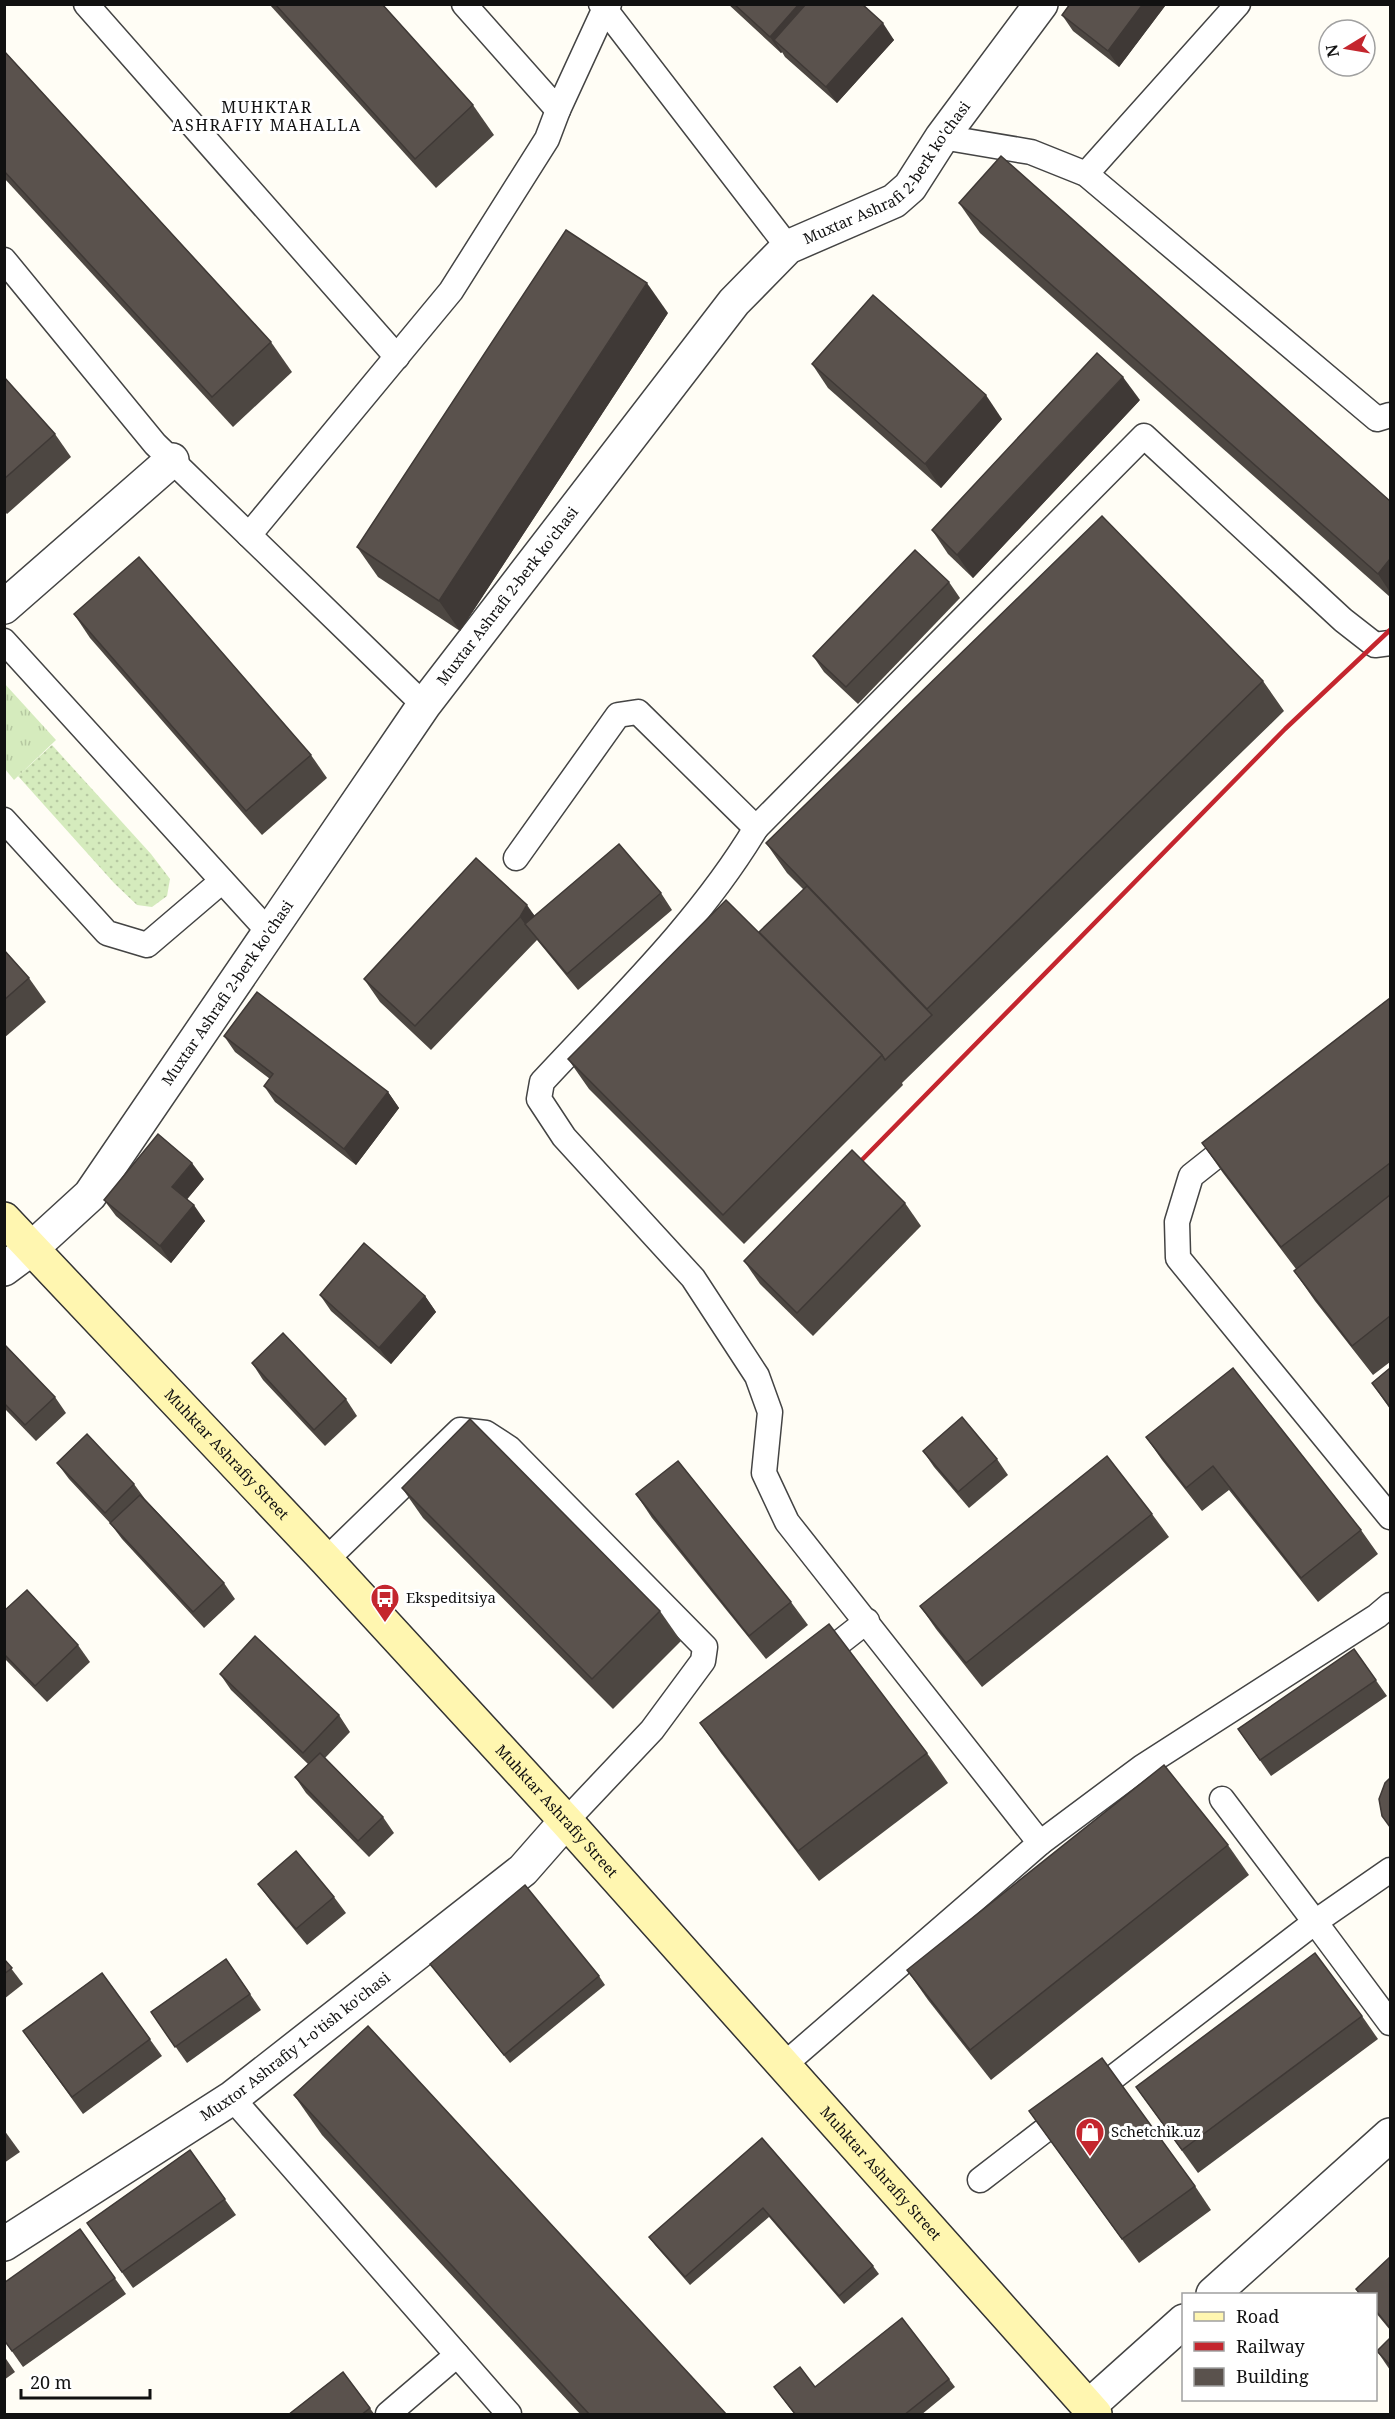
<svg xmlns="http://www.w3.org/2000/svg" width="1395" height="2419" viewBox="0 0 1395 2419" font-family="'Noto Serif',serif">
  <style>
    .grass { fill: url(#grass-dots) }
    .park { fill: url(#park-tufts) }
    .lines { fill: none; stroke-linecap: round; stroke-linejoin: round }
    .lane-casing { stroke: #444; stroke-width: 27 }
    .street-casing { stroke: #444; stroke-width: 36 }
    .secondary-casing { stroke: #333; stroke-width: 36 }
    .lane { stroke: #fff; stroke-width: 24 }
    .street { stroke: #fff; stroke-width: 33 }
    .secondary { stroke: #fff6b0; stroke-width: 33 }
    .rail { stroke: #c4262e; stroke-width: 4.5 }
    .wall { fill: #4d4742 }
    .shaded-wall { fill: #3f3936 }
    .building { fill: #5a524d; stroke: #3f3936; stroke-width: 1.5 }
    .labels { text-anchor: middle; stroke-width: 6; stroke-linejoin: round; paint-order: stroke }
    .street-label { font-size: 15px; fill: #111; stroke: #fff }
    .poi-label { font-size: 15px; fill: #111; stroke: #fff; text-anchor: start }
    .neighbourhood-label { font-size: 16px; letter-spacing: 1.5px; fill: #111; stroke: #fff }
  </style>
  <defs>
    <pattern id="grass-dots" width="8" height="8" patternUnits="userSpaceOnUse" patternTransform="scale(1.5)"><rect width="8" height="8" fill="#d5ebbd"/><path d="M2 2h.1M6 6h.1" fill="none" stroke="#b6c8a1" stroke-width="1.8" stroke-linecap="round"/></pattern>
    <pattern id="park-tufts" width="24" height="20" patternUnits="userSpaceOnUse" patternTransform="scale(1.5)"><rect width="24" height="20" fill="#d5ebbd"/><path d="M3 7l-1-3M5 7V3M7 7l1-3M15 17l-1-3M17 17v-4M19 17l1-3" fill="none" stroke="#b6c8a1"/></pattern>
  </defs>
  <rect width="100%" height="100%" fill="#fffdf5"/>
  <path class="grass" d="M52,745L151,854L170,879L167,896L152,907L137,905L114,883L18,776Z"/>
  <path class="park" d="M4,683L56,740L14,780L5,769Z"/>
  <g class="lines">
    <g class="lane-casing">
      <g id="lane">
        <path d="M86,4L397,357"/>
        <path d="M464,4L558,110L605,8L609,4"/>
        <path d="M601,4L788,247"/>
        <path d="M942,137L1031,152L1086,174L1377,419L1390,415"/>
        <path d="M1086,174L1238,4"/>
        <path d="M4,260L155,444L424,705"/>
        <path d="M249,535L451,291L547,139L558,110"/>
        <path d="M4,641L269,932"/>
        <path d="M4,820L107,933L147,945L222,881"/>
        <path d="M756,828C699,923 617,1001 542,1082L539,1099L564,1137L693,1278L757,1376L770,1412L764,1473L787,1522L1040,1843"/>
        <path d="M516,858L618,715L638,712L756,828L1144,436L1343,620L1375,645L1390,643"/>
        <path d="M1239,1138L1191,1176L1177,1222L1178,1258L1390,1517"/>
        <path d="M326,1560L460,1430L486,1433L509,1448L705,1647L703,1661L652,1730L566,1821"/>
        <path d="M816,1661L867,1621"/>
        <path d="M1222,1799L1315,1922L1390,1870"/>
        <path d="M785,2064L1040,1843L1142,1767L1377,1616L1390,1605"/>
        <path d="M232,2098L509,2414"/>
        <path d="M980,2180L1315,1922L1390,2023"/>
        <path d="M388,2414L457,2355"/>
      </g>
    </g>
    <g class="street-casing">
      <g id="street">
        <path d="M4,607L172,460"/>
        <path id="s1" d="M4,1269L31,1249L90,1195L424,705L734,302L788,247L894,201L910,187L942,137L1041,4"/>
        <path id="s2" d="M4,2244L232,2098L523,1870L566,1821"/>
        <path d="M1213,2294L1390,2135"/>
        <path d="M1088,2407L1184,2321"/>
      </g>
    </g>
    <g class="secondary-casing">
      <g id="secondary">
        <path id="s3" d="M4,1219L326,1560L566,1821L1095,2414"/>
      </g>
    </g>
    <use href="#lane" class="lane"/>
    <use href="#street" class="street"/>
    <use href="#secondary" class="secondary"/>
    <path class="rail" d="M851,1171L1285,729L1390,630"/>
  </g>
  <g class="wall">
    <path d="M269,4H382L473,105L494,135L436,188Z"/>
    <path d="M728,4H862L894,40L837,103L785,57L782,52L781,53Z"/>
    <path d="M1070,4H1164L1165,6L1119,67L1073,31L1062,15Z"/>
    <path d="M4,51L271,342L292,372L233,427L4,178Z"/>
    <path d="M959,203L1390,501V597L980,233Z"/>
    <path d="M668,313L460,631L378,577L357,547Z"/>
    <path d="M812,364L1002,419L941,488L828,388Z"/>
    <path d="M4,377L55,434L71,457L7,514L4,511Z"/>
    <path d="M1140,400L973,578L948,554L932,530Z"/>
    <path d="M949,582L960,598L858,704L824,672L813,656Z"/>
    <path d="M74,614L311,755L327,778L262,835L90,638Z"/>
    <path d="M1263,681L1284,711L902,1083L903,1085L744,1244L589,1089L568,1059L760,933L804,890L787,873L766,843Z"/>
    <path d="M476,858L535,916L661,893L672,910L578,990L537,940L431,1050L380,1002L364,979Z"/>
    <path d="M4,950L29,978L46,1002L4,1038Z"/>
    <path d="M1390,998V1362L1373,1375L1315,1301L1294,1271L1296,1269L1223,1173L1202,1143Z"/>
    <path d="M224,1036L388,1092L399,1108L356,1165L275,1102L264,1086L270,1079L235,1052Z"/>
    <path d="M204,1179L187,1199L205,1221L171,1263L116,1216L104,1200Z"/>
    <path d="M905,1203L921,1226L813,1336L760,1284L744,1261Z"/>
    <path d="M320,1295L425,1296L436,1312L391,1364L331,1311Z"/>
    <path d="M4,1344L55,1397L66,1413L36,1441L4,1408Z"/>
    <path d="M252,1363L346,1399L357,1416L325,1446L263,1380Z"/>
    <path d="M1390,1368V1409L1372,1383Z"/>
    <path d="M1146,1437L1361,1530L1378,1554L1318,1602L1229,1490L1202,1511L1162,1460Z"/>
    <path d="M923,1451L997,1459L1008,1475L969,1508L934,1467Z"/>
    <path d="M57,1463L134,1484L145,1499L224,1583L235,1599L204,1628L122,1539L110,1523L69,1479Z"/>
    <path d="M402,1488L660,1611L681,1641L613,1709L423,1518Z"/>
    <path d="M636,1494L791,1602L808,1625L766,1659L652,1518Z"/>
    <path d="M1152,1514L1169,1537L982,1687L936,1629L920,1606Z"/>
    <path d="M4,1611L78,1645L90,1662L47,1702L4,1658Z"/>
    <path d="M1354,1649L1387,1696L1271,1776L1238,1729Z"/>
    <path d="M220,1674L339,1715L350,1732L325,1758L383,1817L394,1833L369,1857L306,1793L295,1777L308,1764L231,1690Z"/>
    <path d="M700,1723L927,1753L948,1783L819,1881L721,1753Z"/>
    <path d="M1228,1845L1249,1875L991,2080L928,2000L907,1970Z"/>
    <path d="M258,1884L334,1897L346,1913L307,1945L270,1900Z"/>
    <path d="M4,1959L23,1984L4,1999Z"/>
    <path d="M226,1959L261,2010L187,2063L151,2012Z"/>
    <path d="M430,1964L599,1976L605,1985L510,2063Z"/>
    <path d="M102,1973L162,2056L83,2114L23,2031Z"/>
    <path d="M1362,2016L1378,2039L1198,2173L1136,2087Z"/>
    <path d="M294,2095L727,2415H581L322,2135Z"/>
    <path d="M1029,2111L1195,2186L1211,2210L1139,2263Z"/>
    <path d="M4,2130L20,2152L4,2163Z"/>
    <path d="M762,2138L873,2266L879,2274L844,2304L769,2217L690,2285L655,2245L649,2237Z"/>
    <path d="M190,2150L236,2215L133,2288L87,2223Z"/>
    <path d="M80,2229L126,2294L23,2367L4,2340Z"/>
    <path d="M1390,2257V2330L1376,2313V2295H1359L1356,2289Z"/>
    <path d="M1390,2338V2370L1377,2351Z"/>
    <path d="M4,2356L15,2372L4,2380Z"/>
    <path d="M343,2372L375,2415H288Z"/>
    <path d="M949,2379L955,2387L921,2415H795L774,2387H815Z"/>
  </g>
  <g class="shaded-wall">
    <path d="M799,4H825L774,40L782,52L781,53L770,37Z"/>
    <path d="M1143,4H1164L1165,6L1119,67L1108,51Z"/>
    <path d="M883,23L894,40L837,103L826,87Z"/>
    <path d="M647,283L668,313L460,631L439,601Z"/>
    <path d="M1123,377L1140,400L973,578L957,555Z"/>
    <path d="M986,395L1002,419L941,488L925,464Z"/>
    <path d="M1390,559V592L1378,574Z"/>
    <path d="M527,905L544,929L525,924L520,917Z"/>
    <path d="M388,1092L399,1108L356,1165L344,1149Z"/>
    <path d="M192,1163L204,1179L184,1203L172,1187Z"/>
    <path d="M194,1205L205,1221L171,1263L160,1246Z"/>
    <path d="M425,1296L436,1312L391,1364L379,1348Z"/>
  </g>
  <g class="building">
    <path d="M275,4H382L473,105L415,159Z"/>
    <path d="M734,4H799L770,37Z"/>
    <path d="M806,4H862L883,23L826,87L774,40Z"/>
    <path d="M1070,4H1143L1108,51L1062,15Z"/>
    <path d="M4,51L271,342L212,397L4,171Z"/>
    <path d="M1001,156L1390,501V559L1378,574L959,203Z"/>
    <path d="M566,230L647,283L439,601L357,547Z"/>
    <path d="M873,295L986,395L925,464L812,364Z"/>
    <path d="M1097,353L1123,377L957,555L932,530Z"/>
    <path d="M4,377L55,434L4,479Z"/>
    <path d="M1102,516L1263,681L927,1009L766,843Z"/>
    <path d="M915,550L949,582L846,687L813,656Z"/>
    <path d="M139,557L311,755L246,811L74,614Z"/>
    <path d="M619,844L661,893L567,974L525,924Z"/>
    <path d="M476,858L527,905L520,917L415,1026L364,979Z"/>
    <path d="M807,886L932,1015L885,1060L882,1055L759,932Z"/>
    <path d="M726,900L882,1055L723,1215L568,1059Z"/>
    <path d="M4,950L29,978L4,1000Z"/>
    <path d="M257,992L388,1092L344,1149L264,1086L273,1074L224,1036Z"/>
    <path d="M1390,998V1163L1281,1247L1202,1143Z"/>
    <path d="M158,1134L192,1163L172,1187L194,1205L160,1246L104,1200Z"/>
    <path d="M852,1150L905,1203L797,1313L744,1261Z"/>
    <path d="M1390,1195V1316L1352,1346L1294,1271Z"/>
    <path d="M364,1243L425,1296L379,1348L320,1295Z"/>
    <path d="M283,1333L346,1399L314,1430L252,1363Z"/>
    <path d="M4,1344L55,1397L25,1425L4,1403Z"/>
    <path d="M1233,1368L1361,1530L1301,1578L1213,1466L1186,1488L1146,1437Z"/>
    <path d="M1390,1368V1407L1372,1383Z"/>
    <path d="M962,1417L997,1459L958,1492L923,1451Z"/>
    <path d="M470,1419L660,1611L592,1679L402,1488Z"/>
    <path d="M87,1434L134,1484L105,1513L57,1463Z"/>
    <path d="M1107,1456L1152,1514L966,1663L920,1606Z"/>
    <path d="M678,1461L791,1602L749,1636L636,1494Z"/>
    <path d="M140,1495L224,1583L193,1612L110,1523Z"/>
    <path d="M27,1590L78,1645L35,1686L4,1654V1611Z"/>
    <path d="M829,1624L927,1753L798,1851L700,1723Z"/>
    <path d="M255,1636L339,1715L303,1753L220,1674Z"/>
    <path d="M1354,1649L1376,1680L1260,1760L1238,1729Z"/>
    <path d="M320,1753L383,1817L358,1841L295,1777Z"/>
    <path d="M1164,1765L1228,1845L970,2050L907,1970Z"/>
    <path d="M1390,1778V1827L1382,1816L1379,1799L1385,1783Z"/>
    <path d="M296,1851L334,1897L296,1929L258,1884Z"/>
    <path d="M525,1885L599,1976L504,2055L430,1964Z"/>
    <path d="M1315,1953L1362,2016L1182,2150L1136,2087Z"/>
    <path d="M4,1959L12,1968L4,1974Z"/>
    <path d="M226,1959L250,1994L175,2047L151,2012Z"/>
    <path d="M102,1973L150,2039L72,2097L23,2031Z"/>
    <path d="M368,2026L727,2415H590L294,2095Z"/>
    <path d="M1102,2058L1195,2186L1122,2239L1029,2111Z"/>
    <path d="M762,2138L873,2266L839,2296L763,2208L685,2277L649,2237Z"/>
    <path d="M190,2150L225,2199L122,2272L87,2223Z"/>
    <path d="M80,2229L115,2278L12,2351L4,2340V2283Z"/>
    <path d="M1390,2257V2328L1376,2311V2295H1361L1356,2289Z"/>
    <path d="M902,2318L949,2379L904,2415H796L774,2387L800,2367L815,2387Z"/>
    <path d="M1390,2338V2365L1377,2351Z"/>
    <path d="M343,2372L370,2408L361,2415H288Z"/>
  </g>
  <defs>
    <g id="bus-pin" transform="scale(1.5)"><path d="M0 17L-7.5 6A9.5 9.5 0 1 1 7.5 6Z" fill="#c4262e" stroke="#fff"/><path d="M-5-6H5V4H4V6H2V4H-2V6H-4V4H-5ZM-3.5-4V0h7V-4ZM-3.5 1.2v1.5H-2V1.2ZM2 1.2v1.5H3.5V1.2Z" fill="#fff"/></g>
    <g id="shop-pin" transform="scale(1.5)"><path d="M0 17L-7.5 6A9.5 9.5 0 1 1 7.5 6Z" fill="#c4262e" stroke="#fff"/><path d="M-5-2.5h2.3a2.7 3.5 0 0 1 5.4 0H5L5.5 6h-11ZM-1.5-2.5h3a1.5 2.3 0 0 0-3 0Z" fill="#fff"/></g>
  </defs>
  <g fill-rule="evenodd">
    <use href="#bus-pin" x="385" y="1598"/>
    <use href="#shop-pin" x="1090" y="2132"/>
  </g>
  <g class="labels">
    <g class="street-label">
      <text dy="5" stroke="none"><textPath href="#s1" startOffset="1420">Muxtar Ashrafi 2-berk ko'chasi</textPath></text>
      <text dy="5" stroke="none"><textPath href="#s1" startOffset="844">Muxtar Ashrafi 2-berk ko'chasi</textPath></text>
      <text dy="5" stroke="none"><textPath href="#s1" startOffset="358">Muxtar Ashrafi 2-berk ko'chasi</textPath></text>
      <text dy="5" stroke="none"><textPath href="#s3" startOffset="324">Muhktar Ashrafiy Street</textPath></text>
      <text dy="5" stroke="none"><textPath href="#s3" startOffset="810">Muhktar Ashrafiy Street</textPath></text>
      <text dy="5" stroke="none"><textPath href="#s2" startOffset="352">Muxtor Ashrafiy 1-o'tish ko'chasi</textPath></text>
      <text dy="5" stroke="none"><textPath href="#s3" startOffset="1296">Muhktar Ashrafiy Street</textPath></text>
    </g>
    <g class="poi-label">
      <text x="406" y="1603">Ekspeditsiya</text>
      <text x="1111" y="2137">Schetchik.uz</text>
    </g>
    <g class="neighbourhood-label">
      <text x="267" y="113">MUHKTAR<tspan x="267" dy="18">ASHRAFIY MAHALLA</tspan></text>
    </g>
  </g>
  <rect width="1395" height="2419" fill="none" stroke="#111111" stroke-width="12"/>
  <rect x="1182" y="2293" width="195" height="108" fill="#ffffff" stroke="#a0a0a0" stroke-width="1.5"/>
  <rect x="1194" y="2312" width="30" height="9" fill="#fff6b0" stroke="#a0a0a0" stroke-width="1.5"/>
  <text x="1236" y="2323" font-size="18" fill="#111111">Road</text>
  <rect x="1194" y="2342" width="30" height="9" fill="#c4262e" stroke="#a0a0a0" stroke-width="1.5"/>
  <text x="1236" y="2353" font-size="18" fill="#111111">Railway</text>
  <rect x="1194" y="2368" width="30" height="18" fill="#5a524d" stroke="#a0a0a0" stroke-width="1.5"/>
  <text x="1236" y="2383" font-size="18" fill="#111111">Building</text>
  <g transform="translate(1347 48) rotate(259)"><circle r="28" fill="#ffffff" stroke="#a0a0a0" stroke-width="1.5"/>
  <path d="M0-4.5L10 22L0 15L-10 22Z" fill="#c4262e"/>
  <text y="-9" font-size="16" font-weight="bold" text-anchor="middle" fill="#111111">N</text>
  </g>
  <path d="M21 2389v9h129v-9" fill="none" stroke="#111111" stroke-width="3"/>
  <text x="30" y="2389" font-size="18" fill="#111111" stroke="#ffffff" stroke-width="4.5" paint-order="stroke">20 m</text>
</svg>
